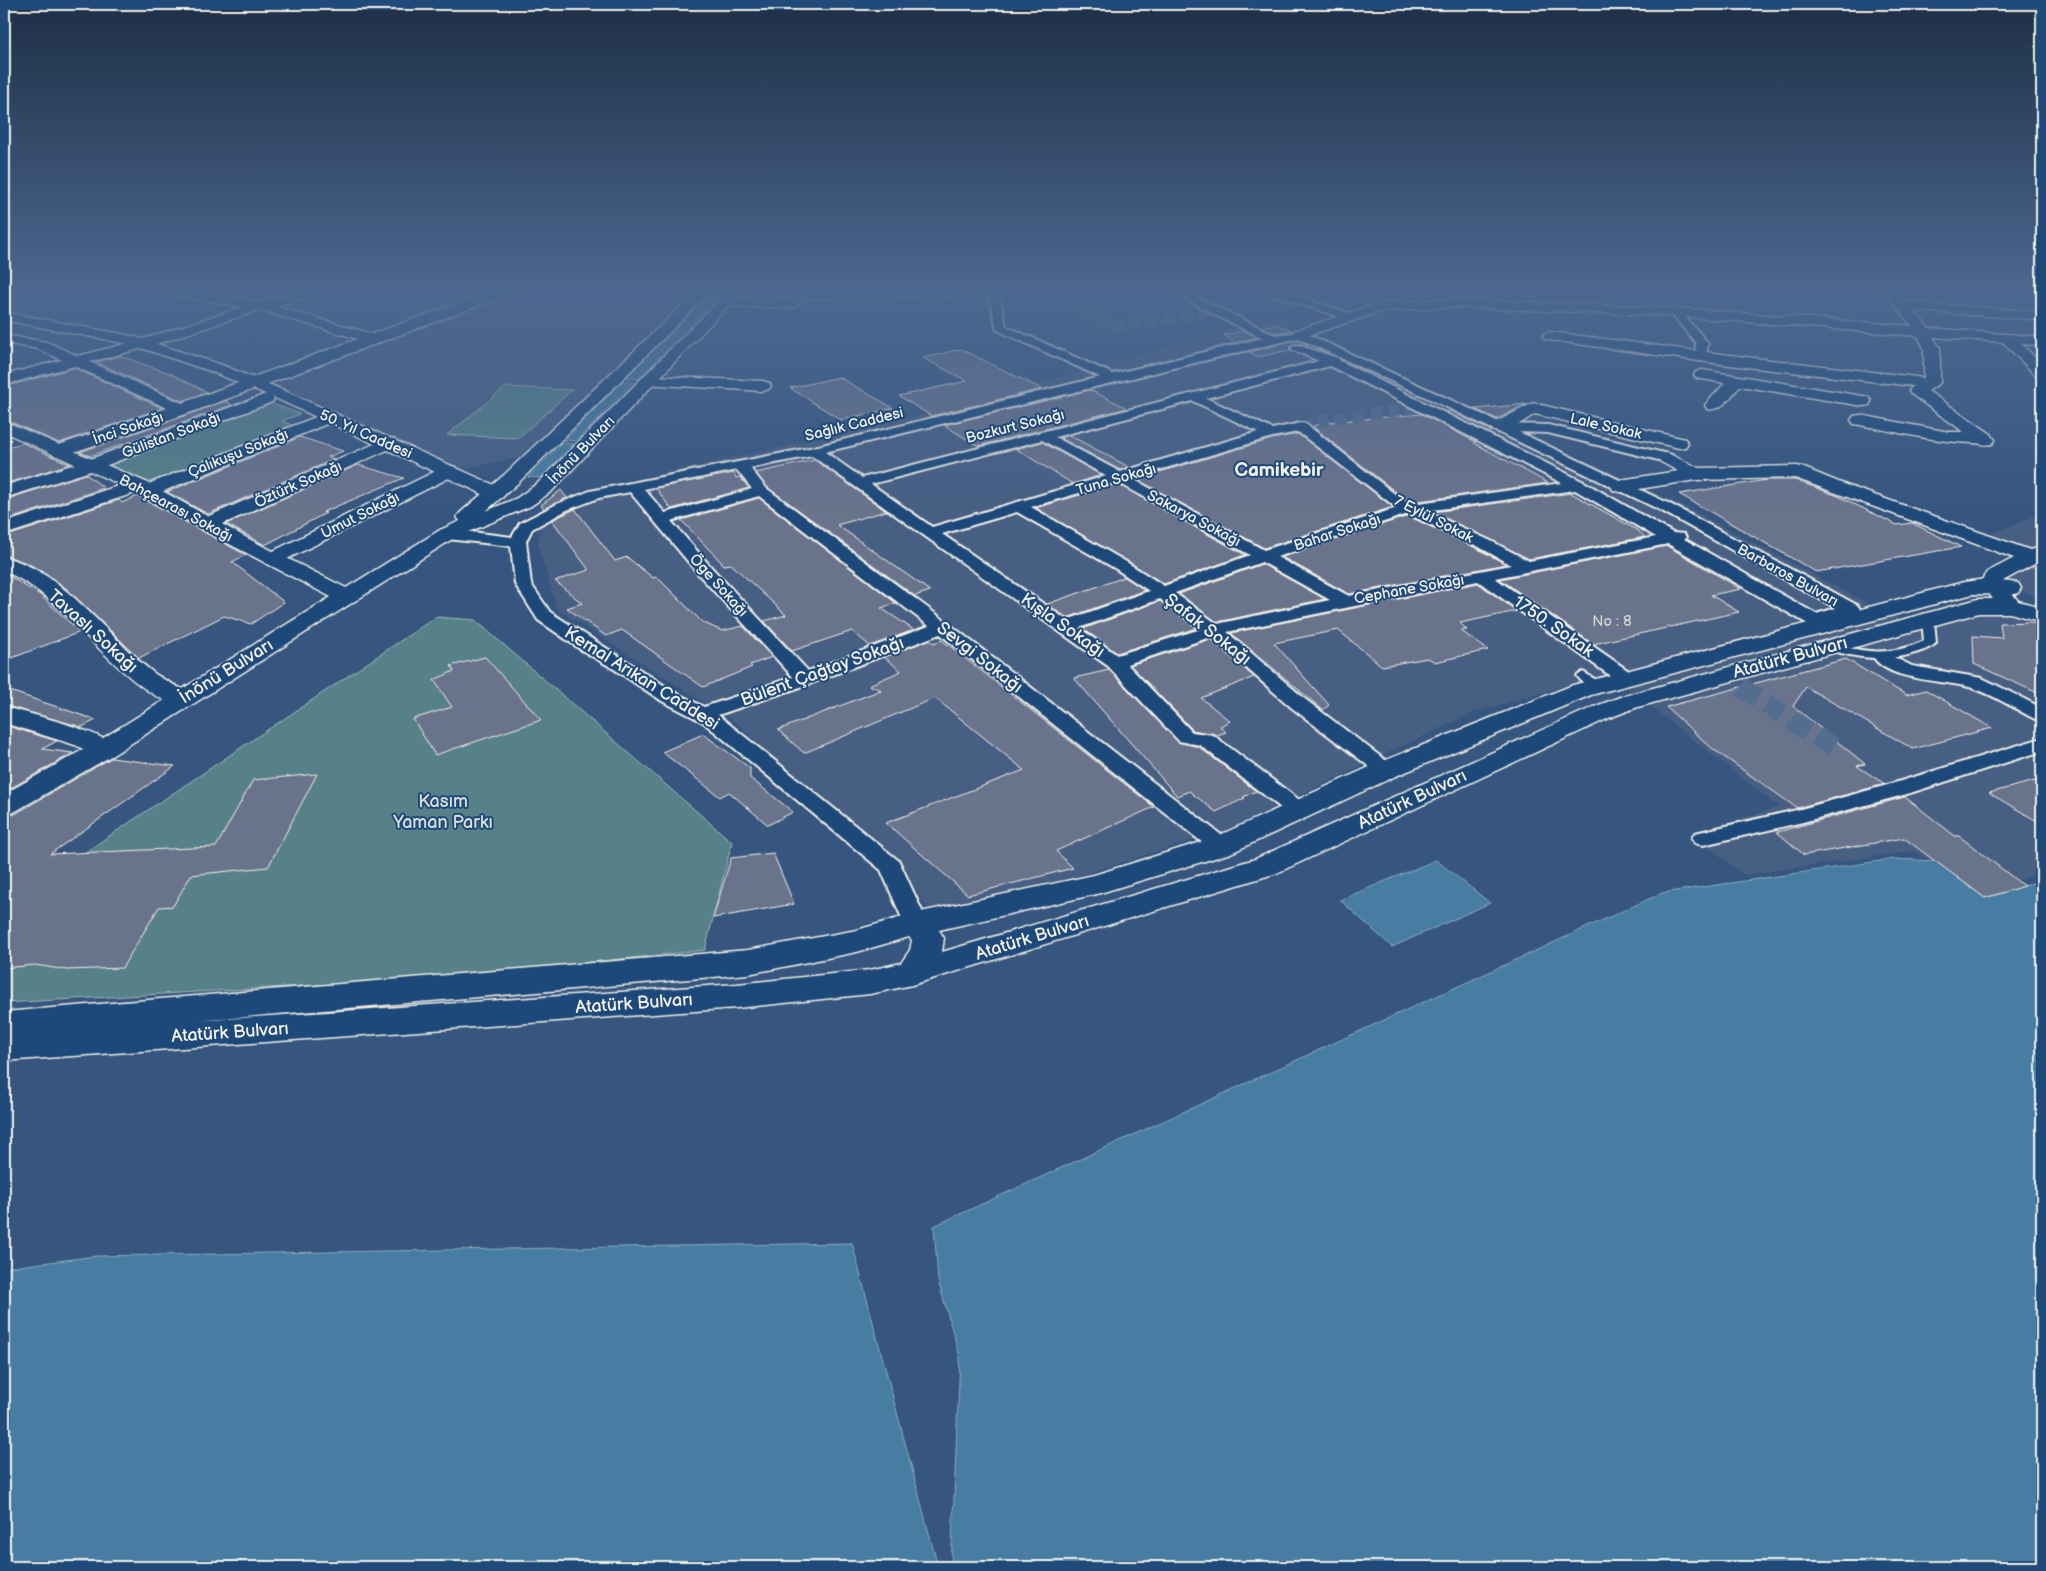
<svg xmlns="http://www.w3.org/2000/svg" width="2046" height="1571" viewBox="0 0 2046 1571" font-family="'Balsamiq Sans',sans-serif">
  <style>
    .built { fill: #465f83 }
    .green { fill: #578189; stroke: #a6b9b8 }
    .water { fill: #467da2; stroke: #8cabbe }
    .building { fill: #6b738c; stroke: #f4f1e8 }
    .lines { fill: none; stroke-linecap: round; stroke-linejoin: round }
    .pedestrian-tunnel-far1 { stroke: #526d8f; stroke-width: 12; stroke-dasharray: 12 5.5; stroke-linecap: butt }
    .pedestrian-tunnel { stroke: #526d8f; stroke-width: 20; stroke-dasharray: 20 10; stroke-linecap: butt }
    .service-casing { stroke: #f4f1e8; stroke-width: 4 }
    .pedestrian-casing { stroke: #f4f1e8; stroke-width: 4 }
    .minor-casing { stroke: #f4f1e8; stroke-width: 3 }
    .tertiary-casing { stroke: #f4f1e8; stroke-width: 3 }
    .secondary-casing { stroke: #f4f1e8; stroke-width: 3 }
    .service { fill: #1f4a7a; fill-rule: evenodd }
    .pedestrian { fill: #1f4a7a; fill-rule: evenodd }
    .minor { fill: #1f4a7a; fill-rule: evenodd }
    .tertiary { fill: #1f4a7a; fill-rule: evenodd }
    .secondary { fill: #1f4a7a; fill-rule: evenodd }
    .labels { text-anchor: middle; stroke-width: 4; stroke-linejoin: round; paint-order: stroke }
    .far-street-label { font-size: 15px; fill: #f4f1e8; stroke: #1f4a7a }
    .number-label { font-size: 15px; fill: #d2d2d1 }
    .street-label { font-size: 18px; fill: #f4f1e8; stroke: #1f4a7a }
    .park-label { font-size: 18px; fill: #dce0da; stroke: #1f4a7a }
    .far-district-label { font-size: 19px; font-weight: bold; fill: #f4f1e8; stroke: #1f4a7a }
  </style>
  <rect width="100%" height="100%" fill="#36567f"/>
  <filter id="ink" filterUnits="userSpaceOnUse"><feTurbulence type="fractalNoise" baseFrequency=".02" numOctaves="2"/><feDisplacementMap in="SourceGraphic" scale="10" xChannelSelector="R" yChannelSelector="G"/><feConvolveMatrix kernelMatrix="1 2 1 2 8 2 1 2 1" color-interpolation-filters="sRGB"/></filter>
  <g filter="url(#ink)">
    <g class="built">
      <path d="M515,291H690L528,456L448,471L271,384Z"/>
      <path d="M1273,317L1688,508L1918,630L2011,606L2042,619V872L1985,892L1913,851L1744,875L1691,833L1779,807L1609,674L1474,712L1229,829L1079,876L930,909L737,723L557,609L538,545L544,501L941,410Z"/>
      <path d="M2042,513V599L2021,591L1995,577L2030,557L1979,539Z"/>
    </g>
    <g class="green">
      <path d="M506,387L572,390L518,438L447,435Z"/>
      <path d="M270,403L300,414L282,421L296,427L151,486L99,464Z"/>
      <path d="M436,617L475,620L732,842L705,950L441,978L4,1003V944L66,865Z"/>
    </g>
    <g class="water">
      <path d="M713,291H724L638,379L625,378Z"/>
      <path d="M622,381L634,382L576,441L565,440Z"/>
      <path d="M562,443L574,444L541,478L528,477Z"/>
      <path d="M1894,859L1936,861L1985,898L2042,880V1567H951L960,1357L938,1280L934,1226L1662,893Z"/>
      <path d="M1436,860L1490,903L1392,947L1340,900Z"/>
      <path d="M852,1243L938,1567H4V1268L96,1256Z"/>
    </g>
    <g class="building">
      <path d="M1274,324L1292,330L1275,333L1262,327Z"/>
      <path d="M1244,331L1257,337L1235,343L1224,335Z"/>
      <path d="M1298,340L1309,345L1296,343L1290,346V350L1258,357L1249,352Z"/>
      <path d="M961,349L1042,389L931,416L899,396L967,381L923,358Z"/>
      <path d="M120,356L169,373L207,392L182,401L96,362Z"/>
      <path d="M74,368L162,408L59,443L4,419V387Z"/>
      <path d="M839,377L893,408L841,420L790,388Z"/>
      <path d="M1090,390L1127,408L978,446L944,425Z"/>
      <path d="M226,401L232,405L90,456L80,452Z"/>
      <path d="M1526,404L1497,419L1475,409Z"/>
      <path d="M1451,411L1491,431H1492L1489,433L1446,412Z"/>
      <path d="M1421,414L1476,442L1474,443L1548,483L1412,502L1397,493L1312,426L1330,422Z"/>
      <path d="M1298,434L1393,507L1264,548L1136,479L1272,439Z"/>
      <path d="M1069,435L1129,467L1120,470L1060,438Z"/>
      <path d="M300,437L343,451L328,457L335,459L208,514L167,492Z"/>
      <path d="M1042,442L1101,475L1073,484L1016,449Z"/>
      <path d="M23,443L53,457L70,464L4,484V448Z"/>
      <path d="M815,460L886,511L837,525L930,591L915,596L767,487L756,473Z"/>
      <path d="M358,465L404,478L323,512L326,513L265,545L226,524Z"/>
      <path d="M734,473L736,478L740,477L749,488L671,509L656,488Z"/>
      <path d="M86,474L104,488L4,521V500Z"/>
      <path d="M1767,480H1795L1838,496L1897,525L1912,523L1961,547L1816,572L1679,494Z"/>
      <path d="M1117,484L1245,555L1164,584L1036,508Z"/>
      <path d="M561,490L567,498L544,509L541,505Z"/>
      <path d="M1571,493L1637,530L1645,537L1529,559L1433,512Z"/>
      <path d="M138,496L246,555L232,562L284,602L251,624L224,616L139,658L67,589L47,574L27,563L4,555V537L119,500L122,503Z"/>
      <path d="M759,498L896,603L881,608L914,630L870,646L852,631L792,651L764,621L786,615L731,564L724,565L681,520Z"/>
      <path d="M575,509L615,561L627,557L653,578L657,577L702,622L722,631L743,626L772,657L750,665L752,667L703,687L622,630L606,636L567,608L582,603L555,581L589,570L552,520Z"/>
      <path d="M1408,516L1478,549L1506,564L1349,594L1282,557Z"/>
      <path d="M1667,546L1741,589L1711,595L1739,612L1593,644L1500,579Z"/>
      <path d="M1262,564L1325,599L1217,622L1179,594Z"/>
      <path d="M4,573L40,595L80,632L4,661Z"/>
      <path d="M1125,577L1145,590L1067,618L1047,604Z"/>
      <path d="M1478,583L1517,611L1460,623L1467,630L1461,631L1488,650L1435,662L1428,658L1382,666L1338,630L1274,643L1329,705L1323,710L1231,633Z"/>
      <path d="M1160,601L1197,628L1117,653L1083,629Z"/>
      <path d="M2030,622L2042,627V695L1974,664L1973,636L2002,638L2000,623Z"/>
      <path d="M1211,639L1254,677L1201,698L1230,721L1220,726L1226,732L1217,735L1193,730L1130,665Z"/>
      <path d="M929,640L934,643L942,640L1154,807L1056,851L1073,868L968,895L886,823L1024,770L935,698L804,753L778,730L881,690L869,685L901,671L884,657Z"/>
      <path d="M485,657L541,720L435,755L413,719L452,707L434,680L454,671L451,666Z"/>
      <path d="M1846,659L1906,695L1926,690L1992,728L1913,749L1806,687L1793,706L1865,764L1857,766L1885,784L1797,808L1713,749L1666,707Z"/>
      <path d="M1109,670L1178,742L1199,747L1256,791L1243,797L1245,798L1216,812L1189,791L1177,796L1074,678Z"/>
      <path d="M4,689L96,720L82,727L4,705Z"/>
      <path d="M4,725L57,741L42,749L73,753L4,792Z"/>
      <path d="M703,734L750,768V778L793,812L768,825L729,792L720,797L662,752Z"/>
      <path d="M111,758L175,766L50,854L216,847L253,780L317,774L268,867L191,875L173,906L159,907L122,968L67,970L35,965L4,968V817L15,814Z"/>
      <path d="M2042,779V824L1989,793Z"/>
      <path d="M1905,797L1955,836H1959L2024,886L1985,898L1904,838L1804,855L1777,832Z"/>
      <path d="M773,853L794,904L713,918L731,858Z"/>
    </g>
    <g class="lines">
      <g class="pedestrian-tunnel-far1">
        <path d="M1081,310L1111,327L1215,311"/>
        <path d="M1279,341L1297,348"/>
        <path d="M1301,427L1327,419L1422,407"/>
      </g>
      <path class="pedestrian-tunnel" d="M1741,687L1837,750"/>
      <g class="service-casing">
        <g id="service">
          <path d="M1928,617L1934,620L1936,643C1931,648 1922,651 1915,653C1884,663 1855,657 1824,649L1822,647L1828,643C1864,652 1889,657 1924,641L1922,620Z"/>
          <path d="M1583,672L1601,683L1603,686L1601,689C1592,691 1583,683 1577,676Z"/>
        </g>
      </g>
      <g class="pedestrian-casing">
        <g id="pedestrian">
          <path d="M988,291H998L1006,326L1113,374L1263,338L1225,320L1171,291H1183L1275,335L1303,332L1503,424L1548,425L1672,455L1674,458L1667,462L1548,433L1519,432L1670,504L1857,605L1860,609L1857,613L1820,624L1814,625L1808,624L1668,544L1495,578L1633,674L1635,678L1633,682L1626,684L1619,682L1478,581L1227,632L1306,700L1393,766L1396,770L1393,774L1386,776L1379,774L1292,708L1211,637L1127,664L1192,732L1213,735L1306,805L1309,810L1306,815L1298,817L1290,815L1200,745L1179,741L1108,666L812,456L750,468L766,488L948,623L1229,841L1232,846L1229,851L1221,853L1213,851L940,634L812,683L718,715L899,861L928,924L925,930L916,932L907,930L881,870L703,722L662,701L614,669L580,649L538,620L515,584L511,546L447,539L441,537L439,534L441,531L447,529L512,537L520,523L557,504L590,491L814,447L1100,377L997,330ZM1298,338L1430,399L1660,510L1836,608L1816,614L1684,539L1686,537L1684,534L1673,533L1584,482L1340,361L1338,358L1297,345L1291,348L1293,350L1319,361L862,478L825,452ZM1330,366L1562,483L1412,504L1396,495L1306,424L1301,423L1272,429L1206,398ZM1193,401L1258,432L1120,472L1055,437ZM1298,432L1397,508L1264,550L1131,478L1272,437ZM1042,440L1106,476L932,527L871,484ZM737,470L752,489L665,513L644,489ZM1117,482L1250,555L1164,586L1128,563L1031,507ZM1575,490L1656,537L1529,561L1491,541L1426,511ZM630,492L700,576L793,677L704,707L676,693L550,612L531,584L526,541L532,529L567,510L599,498ZM759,496L929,626L808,671L712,568L671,521ZM1017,512L1116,569L1149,591L1067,620L942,534ZM1408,514L1479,547L1511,565L1349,596L1277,557ZM1262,562L1330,600L1217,624L1175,593ZM1160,599L1201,629L1117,655L1079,628Z"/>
          <path d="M1266,291H1280L1355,315L1356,317L1351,320L1347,319L1267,293Z"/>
          <path d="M1675,309L1679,310L1708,343L1705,360L1701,361L1695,357L1696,343L1670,312Z"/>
          <path d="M1883,652L1912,666L1982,678L2042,708V721L2035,719C2017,710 1987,691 1969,687C1943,680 1890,681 1874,658L1876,654Z"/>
          <path d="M2042,738V751L1907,794L1803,822L1703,845L1695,843L1692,838L1695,833L1801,809L1891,784Z"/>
        </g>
      </g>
      <g class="minor-casing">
        <g id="minor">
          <path d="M168,291H195L260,302L303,291H323L322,294L275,306L372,334L493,291H512L510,294L189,413L65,455L59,456L53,455L50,451L53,447L167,408L74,366L4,385V375L62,360L38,349L4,343V335L47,342L78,356L137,341L243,307L174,295L169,294ZM260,310L358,339L182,403L90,362L147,347Z"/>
          <path d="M795,291H999L1000,292L993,296L804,298L795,307L790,308L724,306L717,302L724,298L786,300Z"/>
          <path d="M1883,291H1897L1906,302L2042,312V320L1914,311L1928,328L2042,337V345L2021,344L2042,364V378L2036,376L2003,342L1933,337L1940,348V383L1928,391L1991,434L1995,440L1992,444C1985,446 1980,443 1973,443C1935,442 1897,432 1860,425L1854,424L1851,420L1854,416L1860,415L1949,432H1964L1911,394L1909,391L1913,386L1721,364L1550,340L1545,339L1543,336L1545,333L1550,332L1721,354L1924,378V348L1918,336L1675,316L1453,307L1382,311L1304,337H1294L1292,334L1294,331L1380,303L1453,299L1675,308L1912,326Z"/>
          <path d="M1702,370L1863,396L1869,397L1871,401L1869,405L1863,406L1740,386C1731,396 1722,412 1707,409L1705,405L1725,383L1696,378L1694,375L1696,372Z"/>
          <path d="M650,376L763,381L769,383L771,386L769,389L763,391L644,384L642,381L644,378Z"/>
          <path d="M266,394L272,396L274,399L272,402L97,469L4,498V486L85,461Z"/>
          <path d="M1533,403L1685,439L1688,443L1685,447L1679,448L1535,414C1523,421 1508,434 1494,431L1491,427L1494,423Z"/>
          <path d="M328,412L334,413L337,417L334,421L154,495L147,497L140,495L138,492L4,535V523L130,482L137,480L144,482L146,485Z"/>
          <path d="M388,438L394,439L397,443L394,447L214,528L207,530L200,528L197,524L200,520Z"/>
          <path d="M1667,453L1699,468L1797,466L1804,468L1846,485L2030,550L2042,547V560L2003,581L2021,605L2018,610C1998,615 1991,595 1981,581L1987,572L2014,558L1795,478L1696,480L1620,492L1613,490L1611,486L1613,482L1620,480L1678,471L1661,462L1658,458L1661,454Z"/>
          <path d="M448,465L455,467L457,471L455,475L279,563L272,565L265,563L261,559L265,555Z"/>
          <path d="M4,557C64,571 107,637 154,673C165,681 179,687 191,694L195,699L191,704C149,715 79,622 46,597C34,587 18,577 4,571Z"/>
          <path d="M4,707C27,713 105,731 117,749L113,755L104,757L95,755L75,745L4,723Z"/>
        </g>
      </g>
      <g class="tertiary-casing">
        <g id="tertiary">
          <path d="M4,312L132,336L222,365L285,391L503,489L506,493L503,497L496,499L489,497L273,397L210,371L129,344L4,320Z"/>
          <path d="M4,421L148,483L247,538L346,588L440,530L447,528L454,530L457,534L454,538L113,755L14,812L4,815V794L95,743L331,597L233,546L134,491L4,432Z"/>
        </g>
      </g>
      <g class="secondary-casing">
        <g id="secondary">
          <path d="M697,291H711L518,483L486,511L517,498L538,483L728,291H742L552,491L531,506L454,538L447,540L440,538L437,534L440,530L460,521L457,517L460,513L504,475Z"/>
          <path d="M1986,579L2018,583L2021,588L2018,593L2010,595L1973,594L1591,695L1396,776L1231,853L1097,894L939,930L944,938L942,952L1255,859L1591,708L1620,697L1978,599H2010L2042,607V622L2010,613H1979L1638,707L1609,718L1277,873L912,985L870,994L737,1008L4,1061V1012L748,950L857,930L916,913L1094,875L1211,839L1376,764L1573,685L1964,582ZM909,937L912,940L910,950L901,963L870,970L737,984L196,1021L748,974L857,952Z"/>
        </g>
      </g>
      <use href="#service" class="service"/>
      <use href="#pedestrian" class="pedestrian"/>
      <use href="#minor" class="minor"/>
      <use href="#tertiary" class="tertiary"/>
      <use href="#secondary" class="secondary"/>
    </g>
  </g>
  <linearGradient id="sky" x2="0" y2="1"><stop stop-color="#1e2f46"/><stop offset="0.57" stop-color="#4c6890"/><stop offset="1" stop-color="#4c6890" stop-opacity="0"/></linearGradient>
  <rect width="2046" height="511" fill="url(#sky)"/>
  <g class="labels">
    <g class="far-street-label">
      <text transform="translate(854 424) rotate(-14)" y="5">Sağlık Caddesi</text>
      <text transform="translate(1015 426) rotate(-14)" y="5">Bozkurt Sokağı</text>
      <text transform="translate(1606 426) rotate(13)" y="5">Lale Sokak</text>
      <text transform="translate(128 428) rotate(-19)" y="5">İnci Sokağı</text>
      <text transform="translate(366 434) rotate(24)" y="5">50. Yıl Caddesi</text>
      <text transform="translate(171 435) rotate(-21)" y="5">Gülistan Sokağı</text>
      <text transform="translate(581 450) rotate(-46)" y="5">İnönü Bulvarı</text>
      <text transform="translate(238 453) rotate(-22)" y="5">Çalıkuşu Sokağı</text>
      <text transform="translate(1116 479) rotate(-16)" y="5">Tuna Sokağı</text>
      <text transform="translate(298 484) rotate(-24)" y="5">Öztürk Sokağı</text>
      <text transform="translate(176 508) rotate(28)" y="5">Bahçearası Sokağı</text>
      <text transform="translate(360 515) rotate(-27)" y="5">Umut Sokağı</text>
      <text transform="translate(1194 518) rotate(28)" y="5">Sakarya Sokağı</text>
      <text transform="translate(1434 519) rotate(27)" y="5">7 Eylül Sokak</text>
      <text transform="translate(1337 532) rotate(-18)" y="5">Bahar Sokağı</text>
      <text transform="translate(1788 575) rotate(29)" y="5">Barbaros Bulvarı</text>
      <text transform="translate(719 585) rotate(48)" y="5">Öge Sokağı</text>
      <text transform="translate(1409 589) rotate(-10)" y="5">Cephane Sokağı</text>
    </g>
    <g class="number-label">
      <text x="1612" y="626">No : 8</text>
    </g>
    <g class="street-label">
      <text transform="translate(1063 625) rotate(35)" y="6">Kışla Sokağı</text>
      <text transform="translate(1554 626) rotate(35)" y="6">1750. Sokak</text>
      <text transform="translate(1208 629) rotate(38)" y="6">Şafak Sokağı</text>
      <text transform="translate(93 631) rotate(42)" y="6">Tavaslı Sokağı</text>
      <text transform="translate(980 657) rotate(38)" y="6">Sevgi Sokağı</text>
      <text transform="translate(1790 657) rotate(-15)" y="6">Atatürk Bulvarı</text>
      <text transform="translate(226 671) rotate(-32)" y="6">İnönü Bulvarı</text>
      <text transform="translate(822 671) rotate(-20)" y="6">Bülent Çağtay Sokağı</text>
      <text transform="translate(642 678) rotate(32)" y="6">Kemal Arıkan Caddesi</text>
      <text transform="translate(1412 799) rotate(-25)" y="6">Atatürk Bulvarı</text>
      <text transform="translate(1032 937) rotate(-17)" y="6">Atatürk Bulvarı</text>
      <text transform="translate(634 1003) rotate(-4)" y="6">Atatürk Bulvarı</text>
      <text transform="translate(230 1032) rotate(-4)" y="6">Atatürk Bulvarı</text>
    </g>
    <g class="park-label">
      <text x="443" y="807">Kasım<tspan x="443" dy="21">Yaman Parkı</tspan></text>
    </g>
    <g class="far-district-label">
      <text x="1279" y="476">Camikebir</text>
    </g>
  </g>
  <rect width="2046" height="1571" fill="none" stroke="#1f4a7a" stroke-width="20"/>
  <rect x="10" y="10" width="2026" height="1551" fill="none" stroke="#f4f1e8" stroke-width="2" filter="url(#ink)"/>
</svg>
